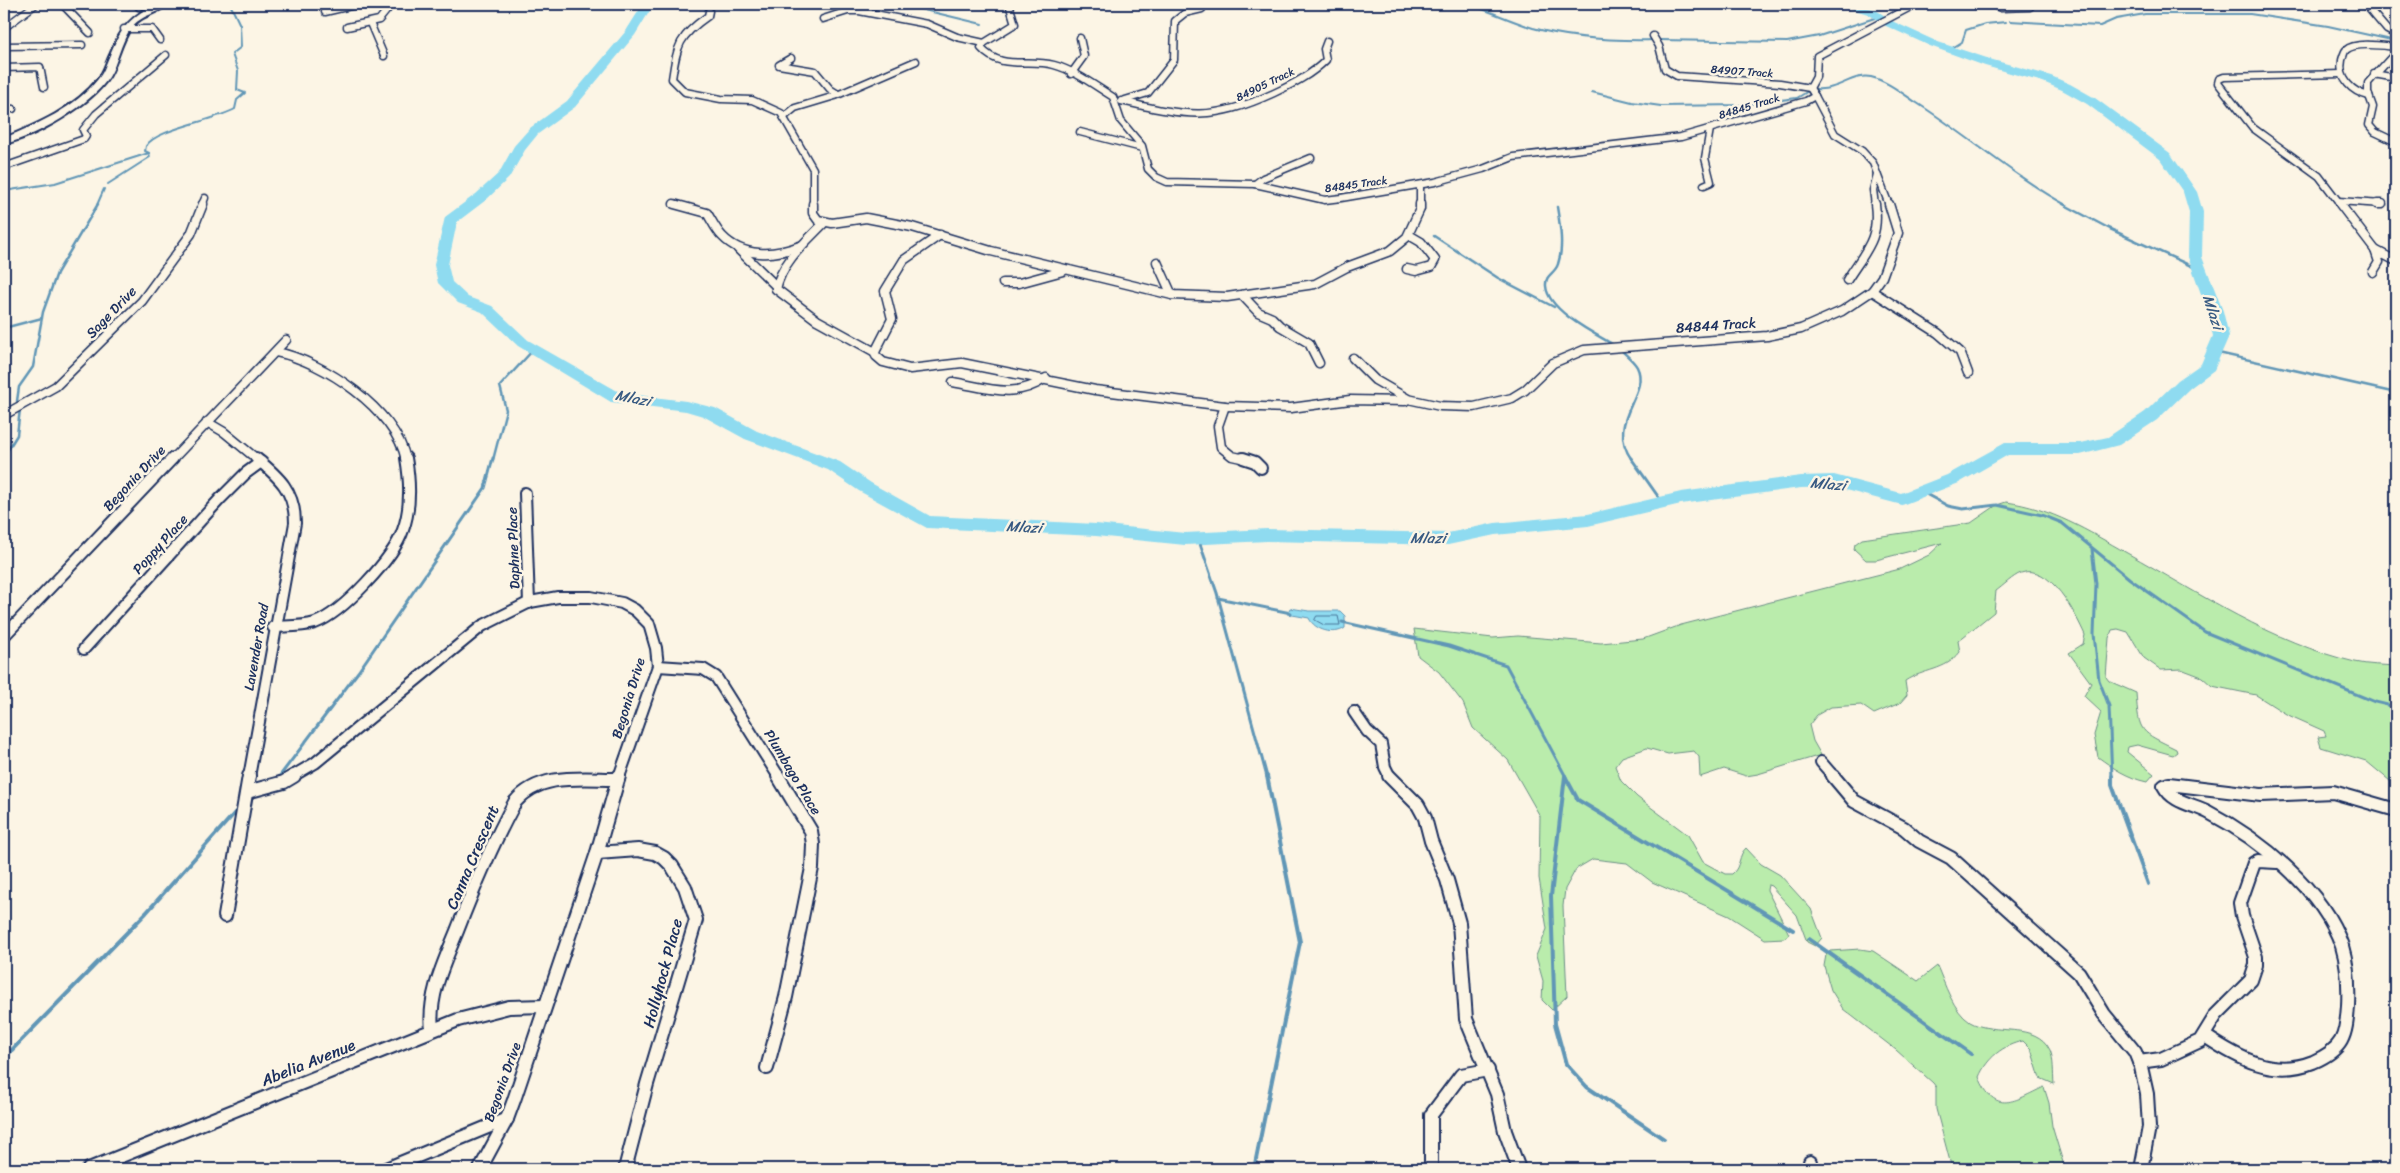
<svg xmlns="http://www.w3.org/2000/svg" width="2400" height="1173" viewBox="0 0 2400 1173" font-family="Sriracha,sans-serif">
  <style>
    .green { fill: #baecac; stroke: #6a8e85 }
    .water { fill: #8fdbf0; stroke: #6196b6 }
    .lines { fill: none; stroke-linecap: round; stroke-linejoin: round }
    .shore { stroke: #497498; stroke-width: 1 }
    .stream-far3 { stroke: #6196b6; stroke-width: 2 }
    .stream-far2 { stroke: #6196b6; stroke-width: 2.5 }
    .stream-far1 { stroke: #6196b6; stroke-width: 3 }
    .stream { stroke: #6196b6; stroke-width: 4 }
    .river { fill: #8fdbf0; fill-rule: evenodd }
    .street-far3-casing { stroke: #1b2f5e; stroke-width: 9 }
    .street-far2-casing { stroke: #1b2f5e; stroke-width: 11 }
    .street-far1-casing { stroke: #1b2f5e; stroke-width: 14 }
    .street-casing { stroke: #1b2f5e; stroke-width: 16 }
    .secondary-casing { stroke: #1b2f5e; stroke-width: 4 }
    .street-far3 { stroke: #fcf5e5; stroke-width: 6 }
    .street-far2 { stroke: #fcf5e5; stroke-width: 8 }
    .street-far1 { stroke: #fcf5e5; stroke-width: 10 }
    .street { stroke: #fcf5e5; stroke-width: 12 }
    .secondary { fill: #fcf5e5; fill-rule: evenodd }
    .labels { text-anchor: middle; stroke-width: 5; stroke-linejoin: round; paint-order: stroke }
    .far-street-label { font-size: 11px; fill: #1b2f5e; stroke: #fcf5e5 }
    .street-label { font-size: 14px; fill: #1b2f5e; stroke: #fcf5e5 }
    .water-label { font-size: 15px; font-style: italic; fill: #385a82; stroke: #fcf5e5 }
    .near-street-label { font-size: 16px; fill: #1b2f5e; stroke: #fcf5e5 }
  </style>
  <rect width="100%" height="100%" fill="#fcf5e5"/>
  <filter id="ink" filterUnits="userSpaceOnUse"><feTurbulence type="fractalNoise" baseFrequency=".02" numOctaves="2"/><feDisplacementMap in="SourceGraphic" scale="10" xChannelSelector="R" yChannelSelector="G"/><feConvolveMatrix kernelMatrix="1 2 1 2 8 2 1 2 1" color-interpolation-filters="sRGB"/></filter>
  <g filter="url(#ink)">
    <g class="green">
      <path d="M2006,502C2051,508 2088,531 2127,553C2199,593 2273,643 2355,662C2368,665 2383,665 2396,666V786L2366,761L2321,747L2318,737L2326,736L2324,731L2286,714L2256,695L2212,686L2202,677L2181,669L2161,670L2144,658L2128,632L2118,629L2112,630L2109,638L2106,677L2109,681L2136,693C2139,734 2140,731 2176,749L2177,752L2173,755L2137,745L2128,747L2127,752L2154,774L2147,782C2128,778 2113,768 2098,757L2094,735L2101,712L2084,696L2091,683L2069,653L2083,644L2085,635C2076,615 2050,562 2021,573C2013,576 2003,586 1996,591L1994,612L1958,641L1960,652C1946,671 1923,669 1905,681L1907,695L1900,703L1874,714L1861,705L1831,707L1817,715L1809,725L1813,741L1821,755L1758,774L1746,776L1724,769L1700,777L1699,757L1694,751L1668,754L1647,748L1622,757L1615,766L1621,781L1637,797L1688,835L1703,862L1725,874H1732C1741,867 1738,855 1746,848L1761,864L1780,875L1811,909L1822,938L1815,946L1807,942L1797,915L1771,886L1768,885L1767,890L1789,934L1784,938L1765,939L1729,916L1652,882L1627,863L1593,859L1576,869L1565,889L1563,906L1567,996L1552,1010L1542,1000L1543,981L1536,956L1547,929L1539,878L1540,816L1508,760L1473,728L1463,703L1439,672L1418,656L1414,629L1493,638L1518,636L1601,643L1643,639L1681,625L1900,569L1929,555L1942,543L1876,560H1866L1854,549L1855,544L1862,539L1971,523L1997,505Z"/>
      <path d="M1860,949L1873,951L1918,981L1937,966C1945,984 1953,1011 1970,1022C1994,1036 2036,1021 2050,1050C2054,1059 2053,1074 2054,1084L2040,1078L2031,1049L2023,1041C2003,1045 1987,1058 1979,1077C1995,1116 2014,1101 2044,1087L2049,1103L2052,1126L2065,1169H1952L1936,1109V1087L1933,1083L1896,1050L1843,1009L1831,990L1824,966L1826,955L1830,951Z"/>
    </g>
    <path class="water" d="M1290,608L1309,611H1340L1345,616V628C1334,636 1314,630 1309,618L1287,614Z"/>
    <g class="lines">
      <path class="shore" d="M1317,616H1338L1340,625H1324L1315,620Z"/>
      <g class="stream-far3">
        <path d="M899,4L982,24"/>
        <path d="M1468,4C1490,11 1511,21 1533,28C1573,39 1614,41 1655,40"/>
        <path d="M1642,4L1686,8L1707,4"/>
        <path d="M2010,21L2100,26L2116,19L2145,14H2250L2328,26L2396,41"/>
        <path d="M1658,40L1787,42L1819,36L1878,17"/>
        <path d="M1949,50L1962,42L1966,30L1985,24L2006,22"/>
        <path d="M1816,89C1838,91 1853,73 1871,77C1887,81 1903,94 1917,103C1967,135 2015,177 2066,205"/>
        <path d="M1592,92L1632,102L1661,106L1741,105L1797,98L1810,90"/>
        <path d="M108,184L150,157L149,153L145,151L146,146C156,129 214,121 235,109L237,100L245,93L237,90L238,71L232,54L241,47L240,25L230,4"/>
        <path d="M4,191L55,183L149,153"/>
        <path d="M97,205L104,189"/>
      </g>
      <g class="stream-far2">
        <path d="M2063,204L2110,229L2200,270"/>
        <path d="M1557,207C1560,225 1564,247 1558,264C1555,274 1545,274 1546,286C1548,311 1595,334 1614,345"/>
        <path d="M1434,236L1498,278L1554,307"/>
        <path d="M4,328L42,318"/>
        <path d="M1621,350C1626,355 1634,361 1637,367C1651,394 1604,421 1632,460"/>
        <path d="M2214,352L2396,393"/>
        <path d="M17,401L19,387L33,367L43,312L57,273L98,204"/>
        <path d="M4,456L17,435L20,409"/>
        <path d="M493,460L506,410L500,386L534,349"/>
      </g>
      <g class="stream-far1">
        <path d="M1631,458L1662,502"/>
        <path d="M1922,492L1948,506L1963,509L1997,505L2042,515L2062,523L2130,579L2205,632L2375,702L2396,707"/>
        <path d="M1198,538L1217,593L1267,777"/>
        <path d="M2092,549L2096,584L2094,634L2099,680L2109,706L2112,777"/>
        <path d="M1218,598L1291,613"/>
        <path d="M1342,622L1449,646L1506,665L1566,777"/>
        <path d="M279,777L358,672L485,488L493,458"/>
      </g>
      <g class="stream">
        <path d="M1565,776L1578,800L1793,930"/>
        <path d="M1565,776L1551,896L1555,1024L1566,1064L1587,1087L1664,1139"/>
        <path d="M2112,776V785L2148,884"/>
        <path d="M278,779L280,776"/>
        <path d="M1809,939L1971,1054"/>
        <path d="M4,1058L146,913L240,807"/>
        <path d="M1254,1169L1300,942L1267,776"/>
      </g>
      <path class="river" d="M643,4H654L635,35L575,107L538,134L525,150L509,178L486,200L457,222L448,265L452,282L468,297L492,306L528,340L621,393L686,401L715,408L757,431L840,462L871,483L930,516L1096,524L1185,533L1267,529L1448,533L1495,523L1588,514L1681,492L1801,476L1834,475L1901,493L1947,475L2005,443H2080L2108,437L2145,412L2178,380L2201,364L2213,336L2207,311L2188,257L2189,212L2183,192L2160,159L2087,104L2062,90L2043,82L1985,66L1930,46L1886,26L1868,14L1841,6L1840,4H1856L1876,10L1894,22L1938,42L1993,60L2051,76L2070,84L2095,98L2170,153L2197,192L2203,212L2202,257L2223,311L2229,336L2214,370L2190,388L2157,420L2119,445L2080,455H2008L1959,483L1902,505L1834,487L1801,488L1681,504L1588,526L1495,535L1448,545L1267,541L1185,545L1096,536L927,528L859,491L828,470L745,439L703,416L686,411L611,402L518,346L482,312L458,303L438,283L434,265L445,217L476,194L499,173L514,146L530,128L567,101L626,31Z"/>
      <g class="street-far3-casing">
        <g id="street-far3">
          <path d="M62,4L90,33"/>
          <path d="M136,4L139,7"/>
          <path d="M1009,4L1015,24L984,43L981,48C1001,71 1028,58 1054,65C1076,71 1095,86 1113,97L1121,121L1142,146L1148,169L1156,177L1167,182L1255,184L1325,200L1341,198L1435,182L1483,169L1513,157L1681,137L1806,101L1815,96L1810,88"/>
          <path d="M1990,4L2001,8L2030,7"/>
          <path d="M2365,4L2387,30L2396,35"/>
          <path d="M709,11L708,16C679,36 677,45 672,79L685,92L721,99L752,100L781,113L813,169V205"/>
          <path d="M325,12L359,4"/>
          <path d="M823,19L848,11H859L927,24L957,37L984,43"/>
          <path d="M370,23L384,56"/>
          <path d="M347,27L379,20L392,4"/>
          <path d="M4,28L36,4"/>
          <path d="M124,29H152L160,40"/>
          <path d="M1653,36L1659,46L1665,69L1677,76L1780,83L1810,88"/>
          <path d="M4,46L82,45"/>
          <path d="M2396,52L2368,83V93L2373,107L2369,125L2375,132L2396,142"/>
          <path d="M791,58L779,65L815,71L830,89L838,94"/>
          <path d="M4,68L40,67L44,87"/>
          <path d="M1071,74L1084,56L1080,38"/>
          <path d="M2374,74L2396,78"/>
          <path d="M1810,88L1816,77L1817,56L1916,4"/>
          <path d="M1815,96L1835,134L1862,151L1873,163L1889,205"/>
          <path d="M2369,96C2352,92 2338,79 2342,60C2343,57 2344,52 2346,50C2355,41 2385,46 2396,47"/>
          <path d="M1125,100L1148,93L1174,60L1175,21L1185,13L1202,9L1203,4"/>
          <path d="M1121,101C1187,116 1211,122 1274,93C1293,84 1311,75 1326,60L1324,49L1327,41"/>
          <path d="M4,108L13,109"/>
          <path d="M784,117L795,108L835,96L916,61"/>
          <path d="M1080,132L1142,148"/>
          <path d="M4,167L84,139L86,136L83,130L96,114L166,55"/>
          <path d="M1255,184L1263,178L1311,158"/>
          <path d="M1420,185V205"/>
          <path d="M1704,185L1711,182L1705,158L1710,129"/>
          <path d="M2338,201L2382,204"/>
          <path d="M674,204L677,205"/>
          <path d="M202,205L205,198"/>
          <path d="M1875,205L1873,190L1877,174"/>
          <path d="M2341,205L2319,176L2253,128L2218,83L2219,79L2224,77L2342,74"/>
        </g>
      </g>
      <g class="street-far2-casing">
        <g id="street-far2">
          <path d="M674,204L707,213C712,221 716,230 722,236C743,258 774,256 800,246"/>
          <path d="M813,204V213L818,220L832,223L866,218L912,227L991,251L1172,295L1227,297L1315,284L1347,267L1390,251L1407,237L1420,209V204"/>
          <path d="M2340,204L2375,250L2379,262L2373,272"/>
          <path d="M2377,204H2382"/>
          <path d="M825,222C806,242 782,261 776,289L817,320L875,352"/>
          <path d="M940,235L904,260L885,291L892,319L875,352L876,356L883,362L910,369L962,363L1095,390L1225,406L1291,408L1350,400L1405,401"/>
          <path d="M738,249L776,286"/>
          <path d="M2375,250L2396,261"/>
          <path d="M1157,262L1172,295"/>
          <path d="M1407,269L1416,271L1431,267L1435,260L1421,242L1409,235"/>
          <path d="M1847,280C1865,251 1880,240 1875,204"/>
          <path d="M1003,283H1019L1063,271"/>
          <path d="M1872,291L1938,333L1960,352L1968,373"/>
          <path d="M1242,295L1258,312L1272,318L1280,326L1309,343L1319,363"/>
          <path d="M276,352C323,361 396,410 406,460"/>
          <path d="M1353,358L1375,380L1408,399L1440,406L1474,407L1512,398L1525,390L1553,363L1584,350L1767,336L1801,329L1842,311L1872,291L1882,277L1898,233L1889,204"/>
          <path d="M953,382C988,388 1014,400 1046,378"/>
          <path d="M1225,406L1218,426L1221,447L1232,456L1250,460"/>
          <path d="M4,415L56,386L142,301L191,234L203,204"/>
          <path d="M207,422L224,432L258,460"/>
          <path d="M172,460L286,340"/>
        </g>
      </g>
      <g class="street-far1-casing">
        <g id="street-far1">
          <path d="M1243,458L1255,462L1261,468"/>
          <path d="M525,493L529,603"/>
          <path d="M273,627C287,626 301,627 315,623C342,613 394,558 403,530C411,508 410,481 406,458"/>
          <path d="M4,636L173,458"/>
          <path d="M84,649L220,499L246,473L261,462"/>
          <path d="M658,666L703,669L716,677L779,777"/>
          <path d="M1354,712L1367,731L1381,744L1385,767L1390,777"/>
          <path d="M1821,762L1834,777"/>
          <path d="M249,777L295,523C295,491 279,477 256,458"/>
          <path d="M291,777L315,763L482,626L530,602L558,597H591L622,603L635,610L649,624L656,648L658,666L619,777"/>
        </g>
      </g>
      <g class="street-casing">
        <g id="street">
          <path d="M1389,776L1418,805L1425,818L1431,841L1447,880L1459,923L1466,1019L1497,1094L1505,1131L1519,1169"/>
          <path d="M1833,776L1854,801L1904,828L1919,841L1951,858L2079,973L2104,1014L2135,1052L2141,1067L2147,1094L2149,1127L2141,1169"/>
          <path d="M247,792L284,782L294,776"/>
          <path d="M597,853L638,850L655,853L664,858L672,866L685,887L696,920L647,1084L625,1169"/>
          <path d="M225,916L249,776"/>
          <path d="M432,1030C428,995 444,963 457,931C474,887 492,844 515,802C540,772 582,779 618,779"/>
          <path d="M2205,1036C2238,1058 2273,1078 2313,1062C2343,1049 2346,1037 2348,1006C2349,986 2348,966 2342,946C2323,890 2260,839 2208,812C2193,804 2173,803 2164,786L2169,784L2261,795L2333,792L2396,810"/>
          <path d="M2139,1062L2161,1059L2200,1041L2216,1015L2251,980L2256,965V957L2242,916L2240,903L2254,863L2258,861L2277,862"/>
          <path d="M767,1068L786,997L812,868L813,844L811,831L778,776"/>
          <path d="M1810,1162V1169"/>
          <path d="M89,1169L458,1020L509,1007L544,1006"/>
          <path d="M386,1169L507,1119"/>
          <path d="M480,1169L507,1119L514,1100L597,853L619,776"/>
          <path d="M1431,1169V1115L1461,1075L1488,1070"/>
        </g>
      </g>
      <g class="secondary-casing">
        <path id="secondary" d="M158,4H169C157,14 141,15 131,28C120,43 118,62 109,77C91,105 36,137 4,144V138C38,124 75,108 98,79C104,72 106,63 110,55C120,29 132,14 158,4Z"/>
      </g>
      <use href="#street-far3" class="street-far3"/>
      <use href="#street-far2" class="street-far2"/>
      <use href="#street-far1" class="street-far1"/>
      <use href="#street" class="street"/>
      <use href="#secondary" class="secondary"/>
    </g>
  </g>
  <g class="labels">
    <g class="far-street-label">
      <text transform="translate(1742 71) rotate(4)" y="4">84907 Track</text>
      <text transform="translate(1265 84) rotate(-26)" y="4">84905 Track</text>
      <text transform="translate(1749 106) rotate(-17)" y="4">84845 Track</text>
      <text transform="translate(1356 184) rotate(-8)" y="4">84845 Track</text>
    </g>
    <g class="street-label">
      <text transform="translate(111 312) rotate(-46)" y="5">Sage Drive</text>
      <text transform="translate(1716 325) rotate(-4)" y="5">84844 Track</text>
      <text transform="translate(134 478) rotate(-47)" y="5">Begonia Drive</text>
      <text transform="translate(160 544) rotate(-48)" y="5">Poppy Place</text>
      <text transform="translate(513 548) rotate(-92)" y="5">Daphne Place</text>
      <text transform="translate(256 647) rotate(-80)" y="5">Lavender Road</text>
      <text transform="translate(628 698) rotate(-73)" y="5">Begonia Drive</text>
      <text transform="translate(793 772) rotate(59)" y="5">Plumbago Place</text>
      <text transform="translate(502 1082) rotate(-70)" y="5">Begonia Drive</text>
    </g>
    <g class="water-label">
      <text transform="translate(2213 312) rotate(72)" y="5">Mlazi</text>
      <text transform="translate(633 398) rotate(11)" y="5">Mlazi</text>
      <text transform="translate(1828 484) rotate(5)" y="5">Mlazi</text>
      <text transform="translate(1024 527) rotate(3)" y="5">Mlazi</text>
      <text x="1428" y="543">Mlazi</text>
    </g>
    <g class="near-street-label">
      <text transform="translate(472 857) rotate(-67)" y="6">Canna Crescent</text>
      <text transform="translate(662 973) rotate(-75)" y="6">Hollyhock Place</text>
      <text transform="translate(308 1062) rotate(-22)" y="6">Abelia Avenue</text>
    </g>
  </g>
  <rect width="2400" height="1173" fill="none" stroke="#fcf5e5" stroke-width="20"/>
  <rect x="10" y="10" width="2380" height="1153" fill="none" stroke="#1b2f5e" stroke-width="2" filter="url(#ink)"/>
</svg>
